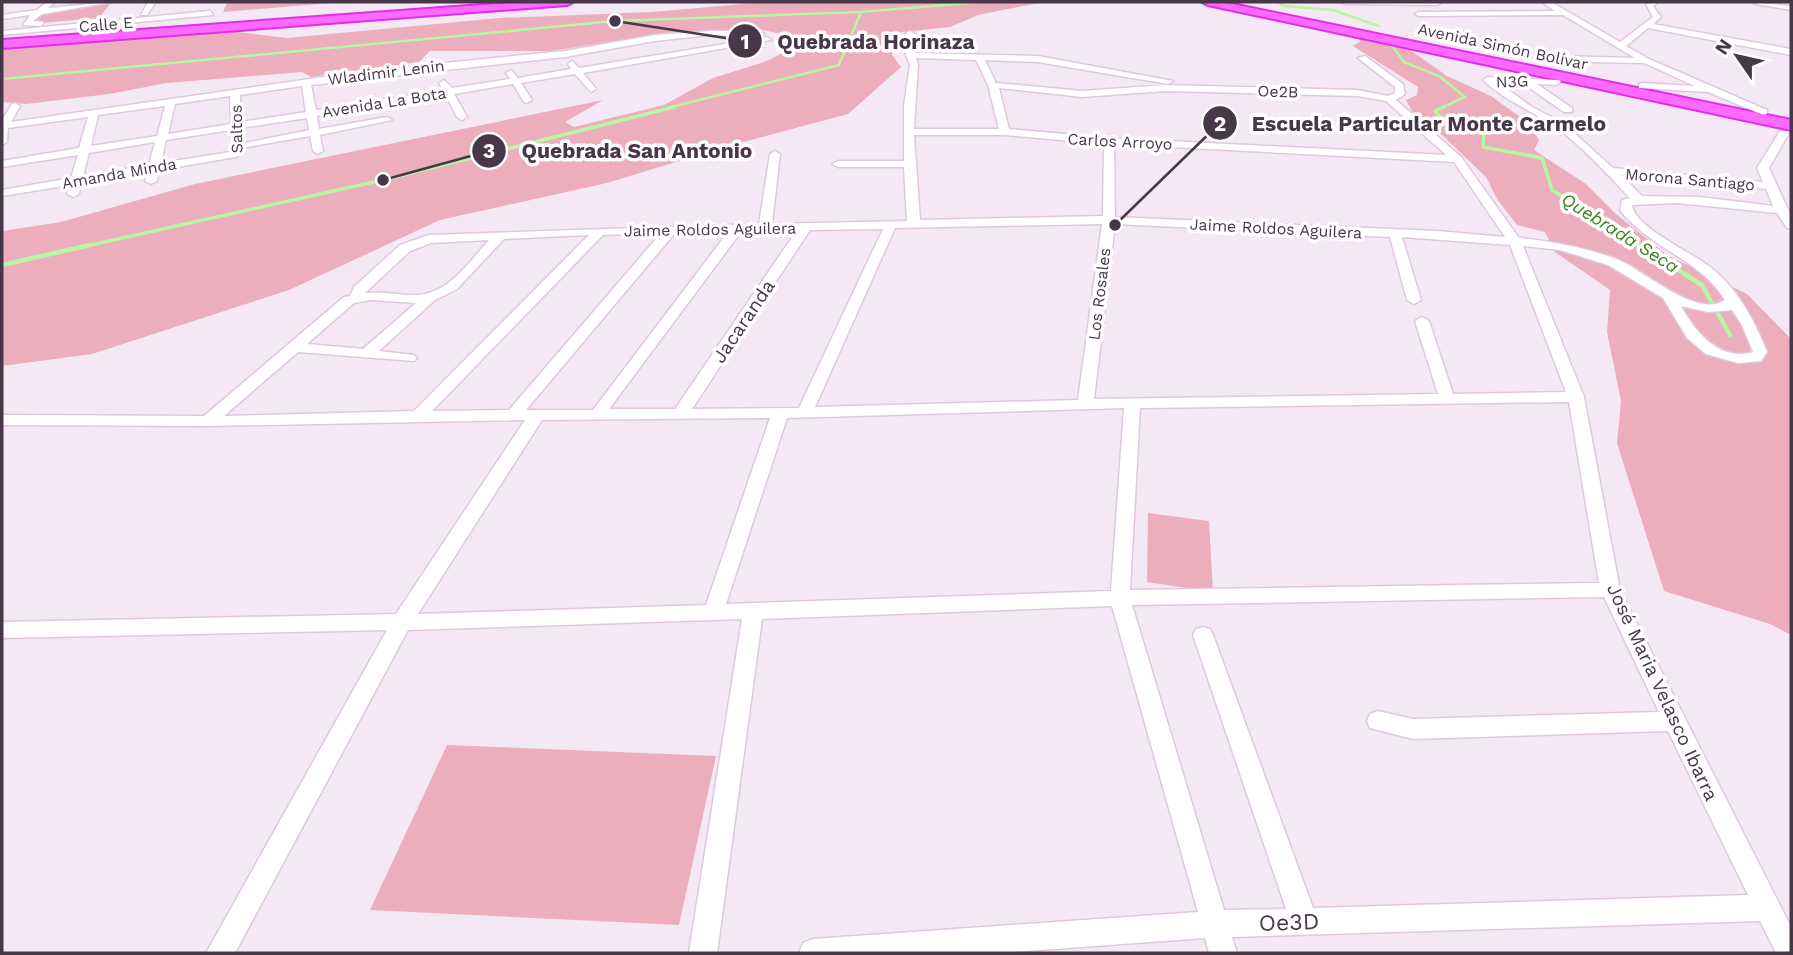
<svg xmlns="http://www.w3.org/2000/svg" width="1793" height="955" viewBox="0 0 1793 955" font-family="'Work Sans',sans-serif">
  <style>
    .green { fill: #ecaebc }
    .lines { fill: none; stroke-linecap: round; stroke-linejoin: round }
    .stream-far2 { stroke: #b8f6a1; stroke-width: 2.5 }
    .stream-far1 { stroke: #b8f6a1; stroke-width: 3.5 }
    .stream { stroke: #b8f6a1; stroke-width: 4.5 }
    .minor-casing { stroke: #dfc7e0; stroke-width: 3 }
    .highway-casing { stroke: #e02ee9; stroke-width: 4 }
    .minor { fill: #fff; fill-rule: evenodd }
    .highway { fill: #fd6aff; fill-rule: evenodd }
    .labels { text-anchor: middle; stroke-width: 7; stroke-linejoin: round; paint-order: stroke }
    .far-street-label { font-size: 16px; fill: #483649; stroke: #fff }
    .far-water-label { font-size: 18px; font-style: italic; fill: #38811f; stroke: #fff }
    .street-label { font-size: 19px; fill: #483649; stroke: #fff }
    .near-street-label { font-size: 23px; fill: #483649; stroke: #fff }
    .leader { fill: none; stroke: #483649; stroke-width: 2.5 }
    .callout-dot { fill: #483649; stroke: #fff; stroke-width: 2.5 }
    .mark-label { font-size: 21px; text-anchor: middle; font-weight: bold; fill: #fff }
    .callout-label { font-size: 21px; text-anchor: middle; font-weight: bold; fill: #483649; stroke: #fff; stroke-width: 7; stroke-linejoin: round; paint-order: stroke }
  </style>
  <rect width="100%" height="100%" fill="#f5e8f5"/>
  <g class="green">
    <path d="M241,2H342L223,12L227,3Z"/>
    <path d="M766,2H1043L978,15L950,27L894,33L892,55L901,67L848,114L728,146L607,183L440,220L289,290L92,354L2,366V231L61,222L195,184L603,100L565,122L574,127L664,105L713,78L767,61L786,51L785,35L759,29L674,32L551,51H430L419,62L311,77L302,72L167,83L109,94L26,104L2,102V47L235,27L238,32L287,38L500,18L651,12Z"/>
    <path d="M110,4L99,18L29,24L40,15Z"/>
    <path d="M1349,32L1403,45L1447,76L1491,96L1527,122L1539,140L1534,150L1586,184L1616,214L1667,255L1747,294L1791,339V635L1770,624L1664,591L1617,443L1621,401L1607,332L1610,290L1555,252L1545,232L1517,225L1497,199L1486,177L1442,135L1416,119L1406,100L1417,95L1418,87L1353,46L1361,41Z"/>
    <path d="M1148,513L1209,521L1213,592L1147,582Z"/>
    <path d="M447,745L716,756L679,925L370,910Z"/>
  </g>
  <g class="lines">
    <g class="stream-far2">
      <path d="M1277,2L1285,6L1333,10L1379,26"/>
      <path d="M1393,47L1404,62L1439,76L1465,97L1441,108"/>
      <path d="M2,79L615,21L861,12L981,2"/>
      <path d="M667,108L839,65L861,12"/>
    </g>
    <g class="stream-far1">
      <path d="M1444,107L1435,111L1445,122L1484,133L1483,147L1542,158L1552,190L1642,247"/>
      <path d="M82,247L383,180L674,107"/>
    </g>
    <g class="stream">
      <path d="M1639,245L1702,285L1730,335"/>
      <path d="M2,265L90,245"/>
    </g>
    <g class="minor-casing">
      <g id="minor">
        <path d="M47,2H55L48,8L113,2L42,14L33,21L44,22L41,26L23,25L30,15L2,19V15L37,10Z"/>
        <path d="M148,2H156L147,15H141Z"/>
        <path d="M1341,2H1440L1441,3L1437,5L1345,4Z"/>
        <path d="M1542,2H1551L1620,42L1653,17L1646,4L1658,2L1653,6L1661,17L1653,24L1791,49V55L1648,28L1626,46L1649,59L1767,110V114L1763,115L1708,92L1639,88V84L1642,83L1695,86L1644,63L1546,61V57L1549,56L1635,58L1563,15L1419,16L1415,14L1419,12L1555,11Z"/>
        <path d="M1752,2L1791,6V10L1756,4Z"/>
        <path d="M210,11L213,15L2,35V31Z"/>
        <path d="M710,31H760L764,34L760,37L710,35L655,41L565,57L311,85L316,110L443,90L439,83L444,80L452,88L510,79L506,73L511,70L518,78L571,69L568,64L572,61L579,68L767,37L771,40L583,73L596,89L591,92L575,74L521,83L532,100L527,103L524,102L513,84L454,94L467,117L462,120L457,117L446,95L317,116L319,129L387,117L392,120L320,135L323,151L318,154L313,151L310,136L236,149L231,146L309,130L307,118L241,128V137L236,140L231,137V130L166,140L161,163L236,151L241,154L236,157L159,170L157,181L151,184L145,181L148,172L81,183L79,194L73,197L67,194L70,185L2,196V190L71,178L78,155L2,167V161L79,148L88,117L8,128L7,142L2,145V120L12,104L15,103L20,106L11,122L372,70L565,51L655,35ZM302,86L306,112L241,122L240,95ZM230,96L231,124L168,134L175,104ZM165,106L157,136L91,146L98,115ZM155,142L149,165L83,176L89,153Z"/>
        <path d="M910,31L914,33V53L1038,56L1173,81L1168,84L1038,62L985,60L996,83L1082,91L1166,85L1357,90L1388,96L1395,93V87L1358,58L1365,56L1403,84L1405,94L1396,100L1461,157L1519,238C1552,241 1582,247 1614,258C1641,267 1696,320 1725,300C1700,259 1649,248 1620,210L1622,200L1630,198C1607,174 1583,147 1556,127C1532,111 1504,100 1483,80L1488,77L1559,80L1561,82L1556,85L1537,84L1572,108V112H1564L1524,84L1499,83L1532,107L1563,123L1613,168L1763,182L1757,168L1780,131H1788L1789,133L1769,168L1791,216V229L1787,228L1777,213L1677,203L1632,205C1635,229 1697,254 1715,271C1739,291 1756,324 1767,352L1761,361L1738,363L1706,354L1687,338L1663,298L1608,265L1560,250L1523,246L1584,397L1620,590L1791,927V953H1776L1760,921L1232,937L1237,953H1209L1205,938L997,953H799L803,943L813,939L1198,912L1112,606L762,619L717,953H689L742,619L408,630L235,953H206L387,630L2,638V622L396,614L525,420L208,426L2,425V415L204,416L344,297L350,296L354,287L400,245L429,235L759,224L770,154L775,151L780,154L772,224L907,221L904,167H838L832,164L838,161H904V106L910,65L906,55V33ZM916,58L976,60L988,85L999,129H914L918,65ZM999,88L1082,97L1166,91L1357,96L1386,101L1446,155L1109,138L1009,129ZM914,135H1005L1104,144L1103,216L920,220ZM1114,144L1454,162L1505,237L1437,231L1115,217ZM1621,175L1766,189L1773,206L1700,197L1642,196ZM1102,224L1078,400L815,407L895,228ZM1115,224L1390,237L1407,300L1414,304L1421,300L1402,237L1510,245L1566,392L1453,394L1429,321L1422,317L1415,321L1438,394L1094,399ZM883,229L799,408L692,409L810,230ZM797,230L675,409H609L741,232ZM728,232L593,410H526L675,233ZM661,233L509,410L432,411L603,235ZM589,235L414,411L224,416L298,352L414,361L417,358L414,355L379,351L435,300L457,289L504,239ZM489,240C469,262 448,295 415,295C398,295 382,291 365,293L410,251L431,243ZM370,300L416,303L363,349L307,344L354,303ZM1681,306L1708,312L1732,310L1742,325L1753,352C1720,362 1695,332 1681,306ZM1569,402L1599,583L1130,590L1140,408ZM1124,408L1111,591L726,604L787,418ZM770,418L706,605L418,614L542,420ZM1604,597L1659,712L1413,719L1378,711L1370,714L1367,721L1370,728L1413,739L1668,731L1748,895L1313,908L1213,635L1210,629L1203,627L1196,629L1193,635L1286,909L1224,910L1132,605Z"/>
      </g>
    </g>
    <g class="highway-casing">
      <g id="highway">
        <path d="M523,2H573L567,5L2,48V40Z"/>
        <path d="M1202,2H1223L1791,120V130L1208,5Z"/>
      </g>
    </g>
    <use href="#minor" class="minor"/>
    <use href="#highway" class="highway"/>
  </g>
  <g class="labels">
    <g class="far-street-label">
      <text transform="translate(106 24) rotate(-5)" y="6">Calle E</text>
      <text transform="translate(1503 46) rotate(12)" y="6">Avenida Simón Bolívar</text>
      <text transform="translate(386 72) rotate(-7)" y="6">Wladimir Lenin</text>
      <text transform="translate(1512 81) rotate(-2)" y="6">N3G</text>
      <text transform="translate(1278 91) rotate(2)" y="6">Oe2B</text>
      <text transform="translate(384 102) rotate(-9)" y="6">Avenida La Bota</text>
      <text transform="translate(236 129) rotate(-91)" y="6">Saltos</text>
      <text transform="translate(1120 141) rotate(3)" y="6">Carlos Arroyo</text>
      <text transform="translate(119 173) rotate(-10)" y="6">Amanda Minda</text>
      <text transform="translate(1690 179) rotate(5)" y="6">Morona Santiago</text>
      <text transform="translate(1276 228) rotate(3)" y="6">Jaime Roldos Aguilera</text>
      <text transform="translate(710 229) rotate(-1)" y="6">Jaime Roldos Aguilera</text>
      <text transform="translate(1099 294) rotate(-83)" y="6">Los Rosales</text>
    </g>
    <g class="far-water-label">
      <text transform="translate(1620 233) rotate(32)" y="6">Quebrada Seca</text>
    </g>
    <g class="street-label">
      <text transform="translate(743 321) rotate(-56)" y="7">Jacaranda</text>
      <text transform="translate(1663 692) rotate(65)" y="7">José Maria Velasco Ibarra</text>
    </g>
    <g class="near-street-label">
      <text transform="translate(1289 922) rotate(-2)" y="8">Oe3D</text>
    </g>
  </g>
  <path class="leader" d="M615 21L745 41M1115 225L1220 123M383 180L489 151"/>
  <g class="callout-dot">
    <circle cx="615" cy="21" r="7"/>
    <circle cx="1115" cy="225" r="7"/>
    <circle cx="383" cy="180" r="7"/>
    <circle cx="745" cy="41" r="18"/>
    <circle cx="1220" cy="123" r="18"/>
    <circle cx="489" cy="151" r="18"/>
  </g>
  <g class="mark-label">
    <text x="745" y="49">1</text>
    <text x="1220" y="131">2</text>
    <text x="489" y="158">3</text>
  </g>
  <g class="callout-label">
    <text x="876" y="49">Quebrada Horinaza</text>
    <text x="1429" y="131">Escuela Particular Monte Carmelo</text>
    <text x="637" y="158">Quebrada San Antonio</text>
  </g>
  <rect width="1793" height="955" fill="none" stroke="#483649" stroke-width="7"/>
  <g transform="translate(1737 56) rotate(304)" stroke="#ffffff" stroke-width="5" paint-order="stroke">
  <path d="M0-5L12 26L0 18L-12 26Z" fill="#483649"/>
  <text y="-10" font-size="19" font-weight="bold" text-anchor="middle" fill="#483649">N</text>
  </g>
</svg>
